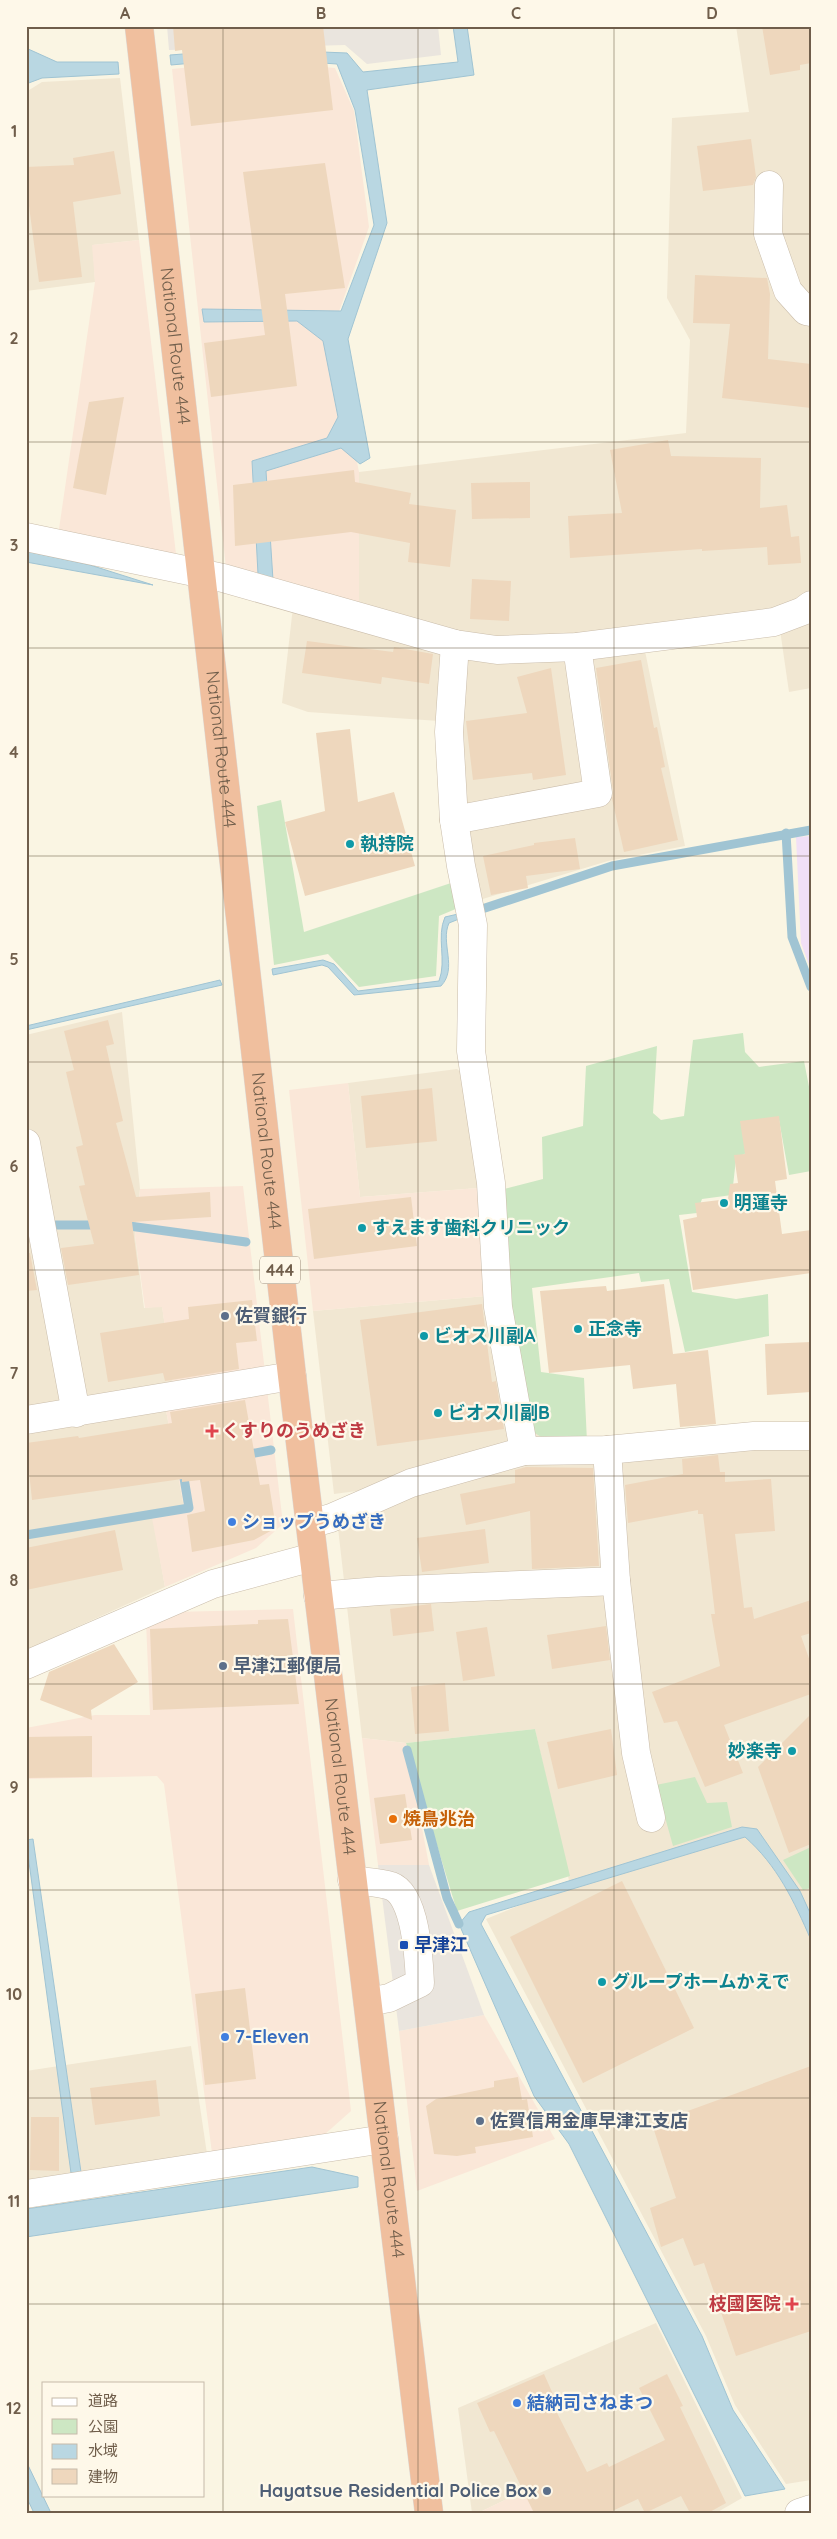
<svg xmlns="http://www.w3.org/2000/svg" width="837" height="2539" viewBox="0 0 837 2539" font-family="Quicksand,'Noto Sans JP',sans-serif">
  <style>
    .residential { fill: #f1e7d2 }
    .commercial { fill: #fae7d8 }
    .industrial { fill: #eae5de }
    .education { fill: #f1e0f6 }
    .green { fill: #cde7c3 }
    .water { fill: #b9d7e2; stroke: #a0c4d3 }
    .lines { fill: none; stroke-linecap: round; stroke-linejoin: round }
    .stream { stroke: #a0c4d3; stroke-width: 9 }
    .building { fill: #eed7bd }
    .minor-casing { stroke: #cabdab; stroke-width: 29 }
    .highway-casing { stroke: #ddd8d4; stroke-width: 29 }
    .minor { stroke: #fff; stroke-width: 28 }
    .highway { stroke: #f0bf9e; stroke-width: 28 }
    .grid { fill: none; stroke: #705e4b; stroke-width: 1; stroke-opacity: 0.55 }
    .culture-dot { fill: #0f9aa8; stroke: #fef8e9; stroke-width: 2 }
    .service-dot { fill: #5c6f8a; stroke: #fef8e9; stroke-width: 2 }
    .health-dot { fill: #e0444e; stroke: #fef8e9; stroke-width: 2 }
    .shop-dot { fill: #3f7fe0; stroke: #fef8e9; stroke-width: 2 }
    .food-dot { fill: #e8710a; stroke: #fef8e9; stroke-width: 2 }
    .transit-dot { fill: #1a4fb4; stroke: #fef8e9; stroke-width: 2 }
    .labels { text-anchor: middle; stroke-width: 4.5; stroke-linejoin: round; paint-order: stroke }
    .shield { fill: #fef8e9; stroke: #9b8c7a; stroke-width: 1 }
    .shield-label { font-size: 16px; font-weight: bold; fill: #705e4b }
    .street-label { font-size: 18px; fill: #705e4b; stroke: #fef8e9 }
    .culture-label { font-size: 18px; font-weight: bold; fill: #0d838f; stroke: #fef8e9; text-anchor: start }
    .service-label { font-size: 18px; font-weight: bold; fill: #4e5e75; stroke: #fef8e9; text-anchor: start }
    .health-label { font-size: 18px; font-weight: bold; fill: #be3a42; stroke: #fef8e9; text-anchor: start }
    .shop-label { font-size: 18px; font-weight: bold; fill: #366cbe; stroke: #fef8e9; text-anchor: start }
    .food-label { font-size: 18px; font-weight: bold; fill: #c56008; stroke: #fef8e9; text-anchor: start }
    .transit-label { font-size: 18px; font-weight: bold; fill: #164399; stroke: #fef8e9; text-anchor: start }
    .neatline { fill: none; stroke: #705e4b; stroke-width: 2 }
    .grid-label { font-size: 16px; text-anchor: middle; font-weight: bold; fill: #705e4b }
  </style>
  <rect width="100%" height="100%" fill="#faf5e3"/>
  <g class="residential">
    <path d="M736,26H811V596L779,611L544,641L460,634L359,604V472L686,433L690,340L667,298L672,118L749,112Z"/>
    <path d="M120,78L139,240L93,245L95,282L26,291V92L42,82Z"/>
    <path d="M293,607L464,654L645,651L685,846L608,861L476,901L439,721L308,712L282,703Z"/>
    <path d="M811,613V688L789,692L780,630Z"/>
    <path d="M122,1012L140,1189L135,1236L144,1308L162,1306L174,1389L165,1405L185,1513L153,1518L165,1587L26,1650V1035Z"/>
    <path d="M457,1069L488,1094L500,1190L550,1443L379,1488L334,1494L313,1311L486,1296L478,1188L360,1197L348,1083Z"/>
    <path d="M811,1442V2480L786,2484L735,2405L706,2336L486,1919L570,1885L535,1729L406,1743L362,1738L338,1528L421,1486L526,1459Z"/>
    <path d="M191,2046L207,2154L26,2181V2071Z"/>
    <path d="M656,2323L742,2498L716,2513H569L552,2477L478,2513H472L458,2408Z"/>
  </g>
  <g class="commercial">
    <path d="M252,61L335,68L354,111L369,227L331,334L359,472V604L226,568L172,69Z"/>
    <path d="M139,240L176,554L116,546L59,529L95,282L92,245Z"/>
    <path d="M348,1083L360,1197L478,1188L486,1296L313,1311L289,1090Z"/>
    <path d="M243,1186L283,1524L256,1548L165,1587L152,1518L185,1513L165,1405L174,1389L162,1307L145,1308L135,1236L140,1189Z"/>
    <path d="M293,1609L351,2111L324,2135L212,2153L164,1784L157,1776L26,1779V1728L95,1715H150L146,1622L173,1612Z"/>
    <path d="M362,1738L406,1743L429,1865H378Z"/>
    <path d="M484,2015L555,2139L417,2191L399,2031Z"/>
    <path d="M552,2477L569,2513H478Z"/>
  </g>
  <g class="industrial">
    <path d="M167,26H438L441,55L367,64L345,45L169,50Z"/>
    <path d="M378,1865H429L484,2015L399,2031Z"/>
  </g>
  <path class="education" d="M811,836V970L801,943L796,837Z"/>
  <g class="green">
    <path d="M281,800L304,932L451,883L458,908L439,916L436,976L359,987L328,954L274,965L257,806Z"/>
    <path d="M743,1033L745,1052L759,1067L804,1061L811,1097V1171L789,1175L779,1120L746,1153L736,1159L732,1195L702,1199L697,1213L679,1215L692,1292L736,1299L768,1294L769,1336L685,1352L669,1279L641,1282L639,1273L532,1288L541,1372L584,1378L587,1442L550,1443L526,1427L506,1299L500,1190L543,1179L542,1137L583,1126L586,1066L657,1046L653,1113L661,1120L684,1116L693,1040Z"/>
    <path d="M535,1729L570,1876L457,1911L406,1743Z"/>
    <path d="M695,1777L707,1803L727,1802L732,1827L673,1846L656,1785Z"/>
    <path d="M811,1847V1888L803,1890L783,1860Z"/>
  </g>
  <g class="water">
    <path d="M453,26H467L474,75L367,90L387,223L348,339L370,458L360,464L341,448L266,471L273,580L258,574L252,461L327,438L338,417L323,341L297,321L204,322L202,309L341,311L374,225L355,110L337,64L248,58L171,65L170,55L248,49L347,53L363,72L458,62Z"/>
    <path d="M26,48L57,62H118L119,74L42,78L26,84Z"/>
    <path d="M26,551L90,565L153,585L26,562Z"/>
    <path d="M458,914L459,919L449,923C440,943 458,968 441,986L354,995L328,967L322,965L273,975L272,969L323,960L334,964L358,991L439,981C447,960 436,937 445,917Z"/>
    <path d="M220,980L222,985L26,1030V1026Z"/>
    <path d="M742,1827L757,1829L800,1891L811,1915V1940C794,1901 777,1865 745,1837L486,1915L481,1924L702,2336L733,2410L785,2489L745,2496L569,2144L534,2096L459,1924L469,1912Z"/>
    <path d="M33,1839L81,2172L71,2173L26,1840Z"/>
    <path d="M312,2167L358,2177V2187L26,2237V2209Z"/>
    <path d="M26,2461L51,2513H34L26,2496Z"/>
  </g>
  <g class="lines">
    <g class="stream">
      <path d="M786,833L792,937L811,987"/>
      <path d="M482,909L612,866L811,830"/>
      <path d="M54,1225H99"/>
      <path d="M122,1225L246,1242"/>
      <path d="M245,1455L271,1450"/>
      <path d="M26,1535L189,1508L183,1472"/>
      <path d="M407,1750L447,1898L459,1924"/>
    </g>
  </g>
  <g class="building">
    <path d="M173,26H323L333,110L191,126L182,50L175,51Z"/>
    <path d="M762,26H811V63L800,65V70L770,75Z"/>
    <path d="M751,139L756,177L753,185L703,191L697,146Z"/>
    <path d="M114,151L121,194L73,202L82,277L39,282L29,206L26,207V167L74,165L73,158Z"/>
    <path d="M325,163L345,288L285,294L297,386L211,397L204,343L265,335L243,172Z"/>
    <path d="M695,275L767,278L770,294L768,359L811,364V408L722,398L730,324L693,323Z"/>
    <path d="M124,397L106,495L73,488L89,402Z"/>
    <path d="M668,440L671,456L761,458L760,508L787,505L791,537L799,536L801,563L768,565L767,547L702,551V549L570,558L568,516L622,513L610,450Z"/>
    <path d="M354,470L355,482L411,493L409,504L456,510L450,567L408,562L410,543L351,532L235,546L233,485Z"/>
    <path d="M530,482V518L472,519L471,483Z"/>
    <path d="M472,579L511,581L509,621L470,619Z"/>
    <path d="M307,641L393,652L394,647L433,654L429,684L382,677L381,684L302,673Z"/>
    <path d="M641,660L654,728L657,727L665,767L661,768L678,840L624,852L612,799L613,791L596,668Z"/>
    <path d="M551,668L566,775L533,780L532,773L473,780L466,721L527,713L517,677Z"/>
    <path d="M350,729L358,802L394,792L415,866L305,896L285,822L325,811L316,733Z"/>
    <path d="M575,838L580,869L526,876L528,888L491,895L483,856L534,845V843Z"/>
    <path d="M108,1020L114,1044L106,1046L123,1121L116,1123L136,1197L210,1192L211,1217L132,1222L139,1275L68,1285L61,1248L94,1244L79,1186L85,1185L76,1147L83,1145L66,1072L74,1070L64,1031Z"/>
    <path d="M432,1088L437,1141L366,1148L361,1096Z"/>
    <path d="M779,1116L787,1179L775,1181L782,1234L811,1230V1273L693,1290L683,1220L697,1217L695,1203L728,1199L730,1184L738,1183L734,1155L745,1154L740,1121Z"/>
    <path d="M411,1197L417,1246L314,1259L308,1209Z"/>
    <path d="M26,1253H30L37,1290L26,1291Z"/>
    <path d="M664,1284L673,1354L708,1350L716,1424L680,1427L676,1384L633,1389L630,1365L549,1373L540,1291L606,1286L607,1291Z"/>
    <path d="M252,1300L257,1341L236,1343L239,1369L165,1381L163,1373L108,1382L100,1333L189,1319L188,1307Z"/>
    <path d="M482,1304L492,1382L496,1381L504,1429L377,1446L360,1320Z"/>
    <path d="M811,1342V1392L767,1395L765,1344Z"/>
    <path d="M245,1400L260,1485L269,1484L276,1528L254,1540L192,1552L187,1515L205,1511L200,1480L182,1482V1479L32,1500L26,1443L78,1436L79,1438L172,1423L170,1412Z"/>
    <path d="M718,1455L720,1472H725V1482L771,1479L775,1531L735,1534L744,1608L752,1607L754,1619L811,1600V1633L801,1636L811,1664V1694L724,1725L743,1773L705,1787L677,1721L664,1723L652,1692L720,1666L711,1614H715L703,1514H698V1510L628,1523L625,1485L683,1474L682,1459Z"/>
    <path d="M526,1467L593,1468L599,1566L532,1569L530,1511L466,1525L460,1494L515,1483V1470Z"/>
    <path d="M485,1529L489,1563L422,1572L417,1538Z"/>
    <path d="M115,1530L123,1570L26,1590V1548Z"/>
    <path d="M431,1604L434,1631L393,1636L390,1609Z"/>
    <path d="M288,1619L299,1704L153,1710L150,1629L258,1624V1620Z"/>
    <path d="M606,1626L610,1660L552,1669L547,1635Z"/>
    <path d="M487,1627L495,1676L463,1681L456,1632Z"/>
    <path d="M114,1644L138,1682L91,1710L92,1720L40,1700L49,1672Z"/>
    <path d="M445,1683L449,1731L415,1734L411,1687Z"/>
    <path d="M811,1714V1844L789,1853L758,1767Z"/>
    <path d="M611,1729L617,1775L558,1789L547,1742Z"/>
    <path d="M92,1736V1777L26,1778V1737Z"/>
    <path d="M405,1794L412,1840L380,1844L374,1798Z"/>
    <path d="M622,1881L694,2028L583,2083L510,1937Z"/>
    <path d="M245,1988L256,2079L205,2085L195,1994Z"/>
    <path d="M811,2066V2331L736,2356L704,2263L694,2266L683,2238L661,2247L650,2208L676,2198L652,2124Z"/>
    <path d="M518,2077L522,2100L527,2099L533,2137L475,2147L476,2153L457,2156L434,2154L426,2106L436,2099L494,2087V2081Z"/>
    <path d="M156,2080L160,2116L95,2125L90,2088Z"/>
    <path d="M31,2117H59V2171L30,2170Z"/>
    <path d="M544,2374L557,2403L553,2405L587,2472L607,2463L609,2467L665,2440L639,2388L667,2374L683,2406L680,2407L726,2503L708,2513H690L681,2496L645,2513L638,2499L608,2513H534L494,2431L490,2432L477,2403Z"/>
  </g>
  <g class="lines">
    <g class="minor-casing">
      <g id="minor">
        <path d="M769,185L768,234L788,291L806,311L811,312"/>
        <path d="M26,537L223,578L455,644L497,650L577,647L774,622L803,611L811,605"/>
        <path d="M455,644L449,732L454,820L461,866L473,925L471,1051L491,1183L498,1307L524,1451"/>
        <path d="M454,820L598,793L577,647"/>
        <path d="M26,1143L76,1413"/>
        <path d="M26,1420L292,1376"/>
        <path d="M310,1524L331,1518L411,1483L524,1451L607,1450L754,1436H811"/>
        <path d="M616,1581L636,1753L651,1818"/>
        <path d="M318,1596L379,1591L616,1581L607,1450"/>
        <path d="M26,1665L213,1584L313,1557"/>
        <path d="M352,1880C365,1882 379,1882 391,1886C416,1895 419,1960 420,1983L389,1998L368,2002"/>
        <path d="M26,2194L384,2139"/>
        <path d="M799,2513L811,2509"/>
      </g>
    </g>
    <g class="highway-casing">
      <g id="highway">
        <path id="s1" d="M139,26L292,1376L429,2513"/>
      </g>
    </g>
    <use href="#minor" class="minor"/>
    <use href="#highway" class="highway"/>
  </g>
  <path class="grid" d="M223,26V2513M418,26V2513M614,26V2513M26,234H811M26,442H811M26,648H811M26,856H811M26,1062H811M26,1270H811M26,1476H811M26,1684H811M26,1890H811M26,2098H811M26,2304H811"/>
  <g class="culture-dot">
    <circle cx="350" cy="844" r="5"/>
    <circle cx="724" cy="1203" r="5"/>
    <circle cx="362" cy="1228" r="5"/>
    <circle cx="578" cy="1329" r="5"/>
    <circle cx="424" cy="1336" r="5"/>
    <circle cx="438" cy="1413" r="5"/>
    <circle cx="792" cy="1751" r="5"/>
    <circle cx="602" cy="1982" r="5"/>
  </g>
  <g class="service-dot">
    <circle cx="225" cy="1316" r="5"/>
    <circle cx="223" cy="1666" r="5"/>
    <circle cx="480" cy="2121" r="5"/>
    <circle cx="547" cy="2491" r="5"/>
  </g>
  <g class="health-dot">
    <path d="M209.5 1423.5h5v5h5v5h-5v5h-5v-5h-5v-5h5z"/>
    <path d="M789.5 2296.5h5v5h5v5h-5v5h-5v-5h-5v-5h5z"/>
  </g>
  <g class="shop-dot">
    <circle cx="232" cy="1522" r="5"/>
    <circle cx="225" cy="2037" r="5"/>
    <circle cx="517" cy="2403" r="5"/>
  </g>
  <circle class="food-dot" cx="393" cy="1819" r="5"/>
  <rect class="transit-dot" x="399" y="1940" width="10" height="10" rx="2.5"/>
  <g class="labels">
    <rect class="shield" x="260" y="1256.5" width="40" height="27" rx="4"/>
    <g class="shield-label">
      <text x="280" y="1276">444</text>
    </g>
    <g class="street-label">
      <text dy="6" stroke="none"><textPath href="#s1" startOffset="322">National Route 444</textPath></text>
      <text dy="6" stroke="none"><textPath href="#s1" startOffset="728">National Route 444</textPath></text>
      <text dy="6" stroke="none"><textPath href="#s1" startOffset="1132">National Route 444</textPath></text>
      <text dy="6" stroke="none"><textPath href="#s1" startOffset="1762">National Route 444</textPath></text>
      <text dy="6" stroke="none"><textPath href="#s1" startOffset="2168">National Route 444</textPath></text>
    </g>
    <g class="culture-label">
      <text x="360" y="850">執持院</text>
      <text x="734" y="1209">明蓮寺</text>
      <text x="372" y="1234">すえます歯科クリニック</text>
      <text x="588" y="1335">正念寺</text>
      <text x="434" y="1342">ビオス川副A</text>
      <text x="448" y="1419">ビオス川副B</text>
      <text x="782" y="1757" text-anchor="end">妙楽寺</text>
      <text x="612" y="1988">グループホームかえで</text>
    </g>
    <g class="service-label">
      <text x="235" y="1322">佐賀銀行</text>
      <text x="233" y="1672">早津江郵便局</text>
      <text x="490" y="2127">佐賀信用金庫早津江支店</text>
      <text x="537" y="2497" text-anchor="end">Hayatsue Residential Police Box</text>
    </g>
    <g class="health-label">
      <text x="222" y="1437">くすりのうめざき</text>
      <text x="781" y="2310" text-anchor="end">枝國医院</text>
    </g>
    <g class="shop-label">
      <text x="242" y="1528">ショップうめざき</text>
      <text x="235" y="2043">7-Eleven</text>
      <text x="527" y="2409">結納司さねまつ</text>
    </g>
    <g class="food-label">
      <text x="403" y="1825">焼鳥兆治</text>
    </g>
    <g class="transit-label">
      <text x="414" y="1951">早津江</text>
    </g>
  </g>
  <rect width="837" height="2539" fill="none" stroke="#fef8e9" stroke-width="55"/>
  <rect x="42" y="2382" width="162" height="115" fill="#fef8e9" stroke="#c5baaa"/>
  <rect x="52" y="2398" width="25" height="8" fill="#ffffff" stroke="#c5baaa"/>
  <text x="88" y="2406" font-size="15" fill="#705e4b">道路</text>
  <rect x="52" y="2419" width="25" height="15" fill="#cde7c3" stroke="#c5baaa"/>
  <text x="88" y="2432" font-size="15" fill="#705e4b">公園</text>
  <rect x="52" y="2444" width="25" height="15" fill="#b9d7e2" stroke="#c5baaa"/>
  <text x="88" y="2456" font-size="15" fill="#705e4b">水域</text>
  <rect x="52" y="2469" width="25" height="15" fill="#eed7bd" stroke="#c5baaa"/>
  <text x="88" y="2482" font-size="15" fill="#705e4b">建物</text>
  <rect x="28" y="28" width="782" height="2484" class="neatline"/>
  <g class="grid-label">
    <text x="125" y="19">A</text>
    <text x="321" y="19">B</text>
    <text x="516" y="19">C</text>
    <text x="712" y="19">D</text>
    <text x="14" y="137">1</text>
    <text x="14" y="344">2</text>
    <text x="14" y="551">3</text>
    <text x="14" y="758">4</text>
    <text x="14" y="965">5</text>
    <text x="14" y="1172">6</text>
    <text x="14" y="1379">7</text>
    <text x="14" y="1586">8</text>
    <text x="14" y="1793">9</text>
    <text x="14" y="2000">10</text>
    <text x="14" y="2207">11</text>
    <text x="14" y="2414">12</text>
  </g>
</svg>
